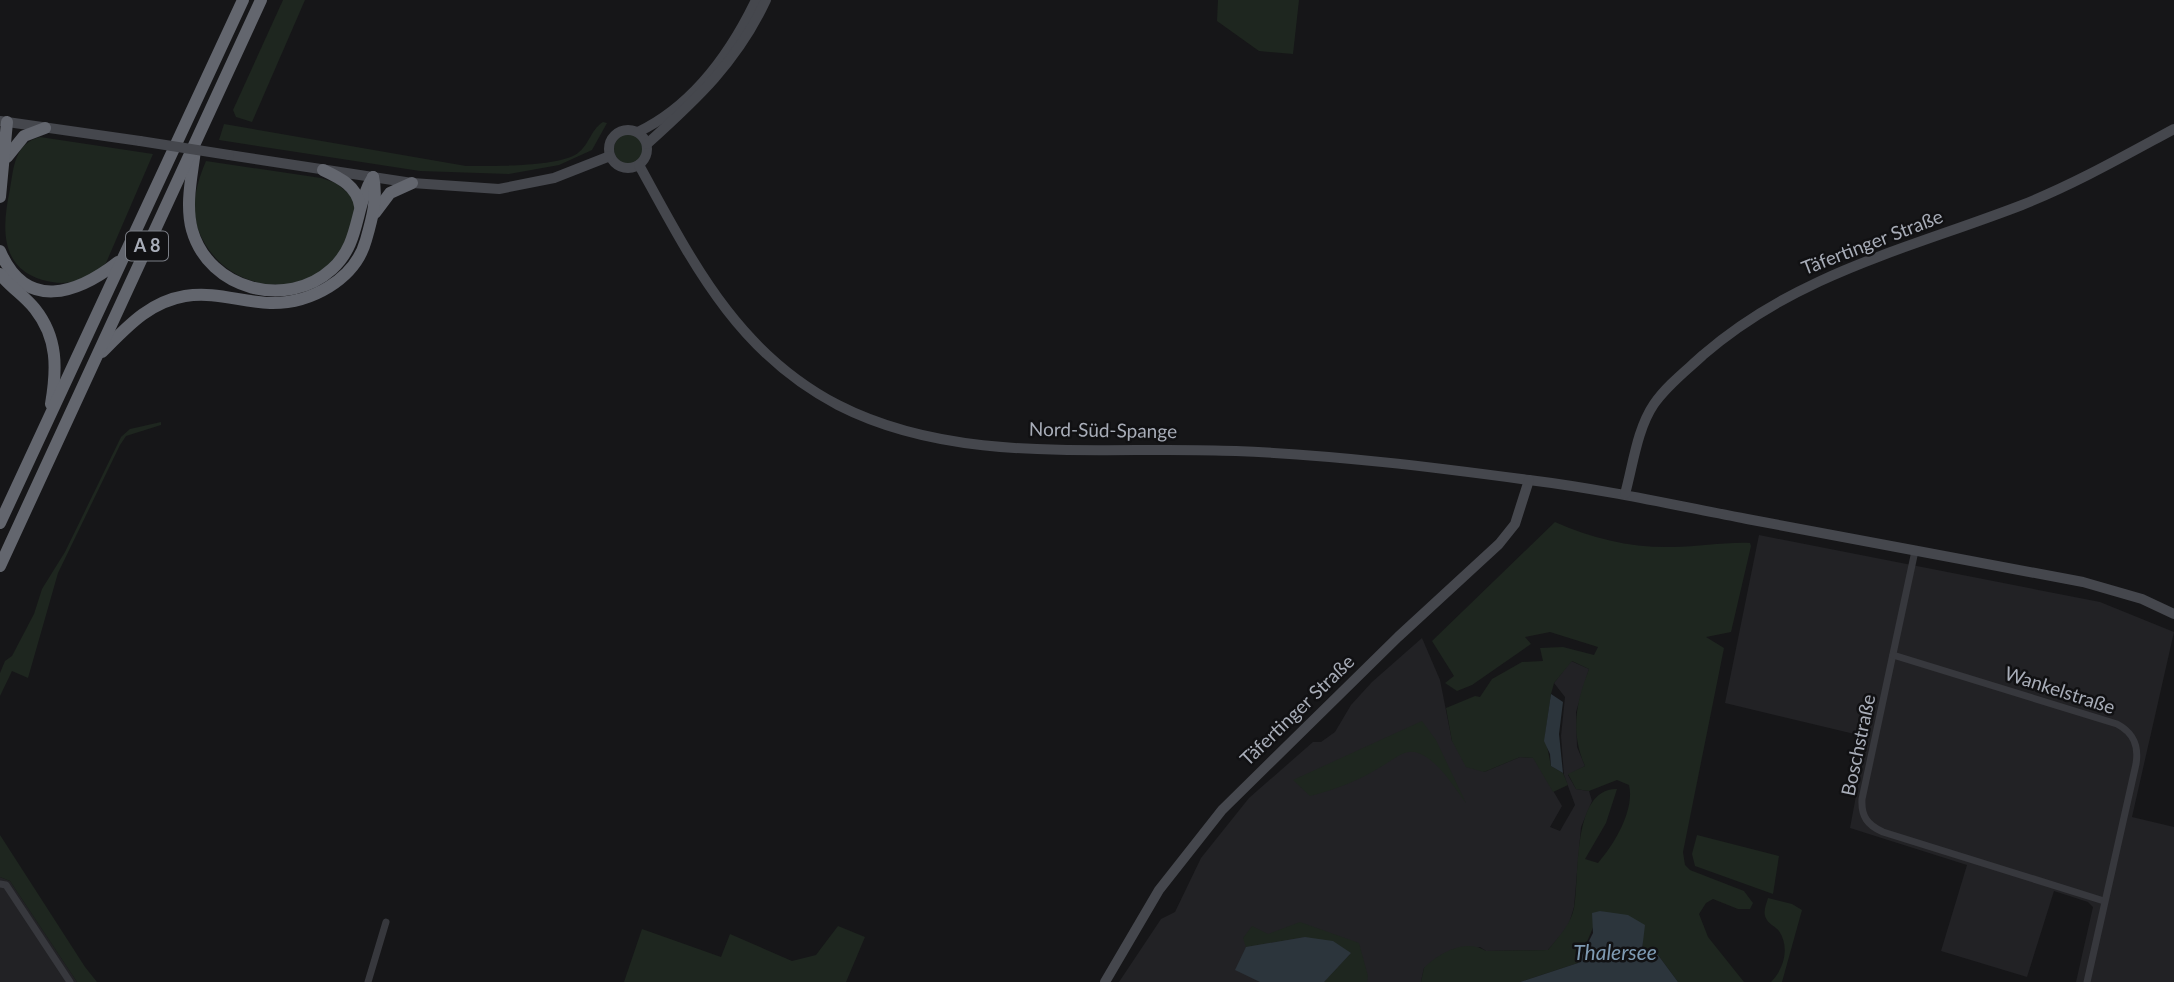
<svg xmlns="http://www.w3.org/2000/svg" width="2174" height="982" viewBox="0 0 2174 982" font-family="Lato,sans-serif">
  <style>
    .built { fill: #222225 }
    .green { fill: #1e261f }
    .water { fill: #2c353c }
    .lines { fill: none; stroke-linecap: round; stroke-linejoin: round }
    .street { stroke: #37383d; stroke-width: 7 }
    .secondary { stroke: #45474d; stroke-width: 10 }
    .highway { stroke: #63666e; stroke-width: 12 }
    .secondary-bridge { stroke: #45474d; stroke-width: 10 }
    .labels { text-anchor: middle; stroke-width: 5; stroke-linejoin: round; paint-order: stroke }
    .shield { fill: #111113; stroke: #7b7e86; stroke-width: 2 }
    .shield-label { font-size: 18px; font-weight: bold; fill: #a8adb8 }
    .street-label { font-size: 19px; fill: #a8adb8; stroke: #111113 }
    .water-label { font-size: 21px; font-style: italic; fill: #7f9bb3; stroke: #111113 }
  </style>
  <rect width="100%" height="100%" fill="#161618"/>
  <g class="built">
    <path d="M1759,535L2100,602L2174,632L2132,817L2174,827V982H2076L2093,907L2088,902L2054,891L2027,977L1941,951L1967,865L1850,828L1867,737L1725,703Z"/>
    <path d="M1422,638L1440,680L1452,741L1484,772L1520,757L1534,758L1562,806L1550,827L1560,831L1575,805L1564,775L1561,736L1565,697L1554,683L1571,661L1589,669L1576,712L1577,747L1585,766L1568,775L1576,789L1589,791L1592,801L1581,827L1574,907L1568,927L1548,950L1486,951L1480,947L1424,968L1421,982H1119L1161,919L1175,912L1201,858L1249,798L1313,742H1321L1335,732L1351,705L1372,682Z"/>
    <path d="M0,877L10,881L77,982H0Z"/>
  </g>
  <g class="green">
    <path d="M283,0H305L252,122L236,117L233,110Z"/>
    <path d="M1218,0H1299L1293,54L1259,51L1217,21Z"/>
    <path d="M603,122L607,123L592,150L559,165L509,174L420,171L219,140L224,124L466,166C491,166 553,167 575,155C589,147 590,130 603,122Z"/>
    <circle cx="629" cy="149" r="15"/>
    <path d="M40,137L153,154L106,263C92,277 73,286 52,282C0,273 1,231 10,189C14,167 14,144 40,137Z"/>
    <path d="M206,161L321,178L336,183L355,199C359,219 352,237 340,253C301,305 220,290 198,229C190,207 197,182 206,161Z"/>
    <path d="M161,422V425L126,436L120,445L58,573L28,678L12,671L0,696V673L5,661L12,656L34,614L42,589L65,552L121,437L130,429Z"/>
    <path d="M1555,522C1593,539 1632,548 1673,547C1699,547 1724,542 1750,543L1751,546L1731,632L1706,637L1724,648L1683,852L1685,865L1690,870L1744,891L1753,903L1750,909H1738L1713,899L1706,903L1699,914L1708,937L1744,982H1678L1658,955L1642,950L1643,941L1608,913L1600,911L1578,963L1520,982H1421L1424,968C1439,953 1466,938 1486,951L1548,950C1559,936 1570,926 1574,908C1580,878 1571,788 1617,789L1606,823L1585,859L1598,863C1614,845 1635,810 1629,785L1617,780L1589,791L1576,789L1568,774L1585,766C1570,732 1576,703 1589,669L1572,661L1554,683L1551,694L1545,736L1551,766L1563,773L1568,785L1553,792L1533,758L1520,757L1484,772L1466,767L1452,741L1446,708L1475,696L1480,697L1492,679L1522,662L1543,661L1540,648L1563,647L1594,655L1598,647L1550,632L1525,637L1531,644L1472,685L1457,691L1445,683L1454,676L1432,641Z"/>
    <path d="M1422,721L1436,740L1466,803C1453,786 1439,761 1418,753C1406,748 1394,759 1384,765C1360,780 1338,789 1310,796L1293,780Z"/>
    <path d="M0,835L85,967L97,982H77L10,881L0,877Z"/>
    <path d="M1697,835L1779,856L1773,894L1695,866L1692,854Z"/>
    <path d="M1768,898L1792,904L1802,910L1782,982H1771C1784,969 1790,947 1779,931C1776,927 1769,924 1767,920C1762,913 1766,905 1768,898Z"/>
    <path d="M1300,922L1359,943L1368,976L1367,982H1324L1351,953L1305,937L1246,947L1243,938L1252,926L1268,934Z"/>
    <path d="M838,926L865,937L846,982H624L642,929L721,957L730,934L792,961L816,955Z"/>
  </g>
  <g class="water">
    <path d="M1551,694L1563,702L1559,734L1563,773L1551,766L1550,754L1544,741Z"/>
    <path d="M1600,911L1628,915L1645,925L1642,950L1658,955L1678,982H1520L1578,963L1593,933L1592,913Z"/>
    <path d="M1305,937L1333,941L1351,953L1324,982H1260L1235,970L1246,947Z"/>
  </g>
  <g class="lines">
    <g class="street">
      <path d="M1915,551L1862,799C1861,816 1867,825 1883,832L2104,901"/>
      <path d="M1893,655L2117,724C2134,733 2139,746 2136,764L2087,982"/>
      <path d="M0,884L6,885L70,982"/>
      <path d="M368,982L386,922"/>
    </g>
    <g class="secondary">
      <path d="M0,121L140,141"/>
      <circle cx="628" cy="149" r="19"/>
      <path d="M638,132C694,105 730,54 756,0"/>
      <path d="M647,144C697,99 737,62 766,0"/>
      <path d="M229,155L412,183L499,189L554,178L610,156"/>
      <path d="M639,165C692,261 736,352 838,405C959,467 1106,445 1236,451C1334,455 1432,467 1529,480C1602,489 1674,505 1747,519C1859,541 1971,560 2083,582L2142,599L2174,614"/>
      <path d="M1625,494C1633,465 1637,429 1654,404C1667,385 1687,370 1703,355C1798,273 1908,249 2022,205C2075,184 2124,156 2174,129"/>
      <path d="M1105,982L1159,890L1222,810L1398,637L1499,544L1515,524L1529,480"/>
    </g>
    <g class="highway">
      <path d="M195,150C192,176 185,204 192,230C209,290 287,310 332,269C361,243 354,207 373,177"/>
      <path d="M7,157L24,136L45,128"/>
      <path d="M323,170C340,178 357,186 360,206"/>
      <path d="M0,197L7,122"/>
      <path d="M375,213L390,193L412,183"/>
      <path d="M0,251C26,312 77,294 118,262"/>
      <path d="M0,274C10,287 25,296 35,309C58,338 57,369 51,404"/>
      <path d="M102,352C127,327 149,302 185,296C215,291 241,302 270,303C310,304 355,280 366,240C372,219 378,198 373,177"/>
      <path d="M0,523L243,0"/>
      <path d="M0,566L261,0"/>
    </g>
    <path class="secondary-bridge" d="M140,141L229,155"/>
  </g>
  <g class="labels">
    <rect class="shield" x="126" y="231.5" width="42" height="29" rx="5"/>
    <g class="shield-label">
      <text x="147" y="252">A 8</text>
    </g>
    <g class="street-label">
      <text transform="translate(1872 242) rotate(-21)" y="7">Täfertinger Straße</text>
      <text transform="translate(1103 430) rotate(1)" y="7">Nord-Süd-Spange</text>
      <text transform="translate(2060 690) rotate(18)" y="7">Wankelstraße</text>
      <text transform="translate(1297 710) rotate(-44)" y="7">Täfertinger Straße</text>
      <text transform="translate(1858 745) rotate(-78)" y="7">Boschstraße</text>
    </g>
    <g class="water-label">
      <text x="1615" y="960">Thalersee</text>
    </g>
  </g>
</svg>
